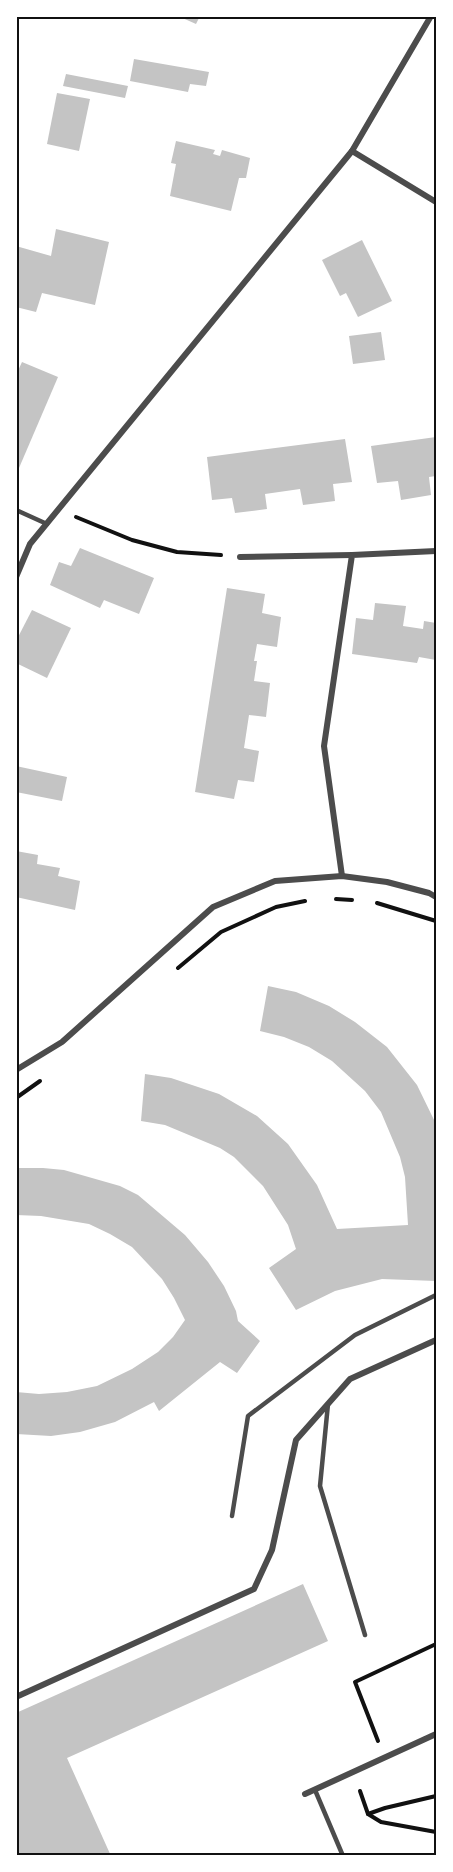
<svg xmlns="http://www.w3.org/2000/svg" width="453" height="1872" viewBox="0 0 453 1872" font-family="'Fira Sans',sans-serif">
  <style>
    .building { fill: #c4c4c4 }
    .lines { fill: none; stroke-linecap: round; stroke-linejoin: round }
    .path { stroke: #111; stroke-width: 4 }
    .service { stroke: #4c4c4c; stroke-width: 4.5 }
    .minor { stroke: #4c4c4c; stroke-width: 6 }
    .neatline { fill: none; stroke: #111; stroke-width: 2 }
  </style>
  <rect width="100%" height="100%" fill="#fff"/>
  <g class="building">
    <path d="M178,16H200L196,24Z"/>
    <path d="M134,59L209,72L206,86L190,84L188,92L130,81Z"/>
    <path d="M66,74L128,86L125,98L63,86Z"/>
    <path d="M57,93L90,99L79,151L47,144Z"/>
    <path d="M176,141L215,150L213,154L220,156L222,150L250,158L246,178H239L231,211L170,196L176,164L171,163Z"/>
    <path d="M56,229L109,242L95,305L42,293L36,312L16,307V246L51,256Z"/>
    <path d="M362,240L392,301L358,317L346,293L340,296L322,260Z"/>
    <path d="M381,332L385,360L353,364L349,336Z"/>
    <path d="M22,362L58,377L16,475V375Z"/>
    <path d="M436,437V476L429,477L431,495L401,500L398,481L377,483L371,446Z"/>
    <path d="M345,439L352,482L333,484L335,501L303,505L300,489L265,494L267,509L235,513L232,498L212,500L207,457Z"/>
    <path d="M80,548L154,578L139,614L104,600L100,608L50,585L59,562L71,566Z"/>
    <path d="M227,588L265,594L262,613L281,617L277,647L257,644L254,661H257L254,681L270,683L266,717L249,715L244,748L259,751L254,782L238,780L234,799L195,792Z"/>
    <path d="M375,603L406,606L403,626L423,629L424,621L436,623V660L419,657L417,663L352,654L356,618L373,620Z"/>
    <path d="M32,610L71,628L47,678L16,663V641Z"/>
    <path d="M16,766L67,777L62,801L16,792Z"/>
    <path d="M16,851L38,855L37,864L60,868L58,876L80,881L75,910L16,897Z"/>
    <path d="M268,986L296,992L329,1006L355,1022L387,1047L417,1085L436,1124V1281L382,1279L335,1291L296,1310L269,1268L296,1249L288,1225L263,1186L234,1157L220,1148L165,1125L141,1121L145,1074L171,1078L219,1094L257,1116L288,1144L317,1185L337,1229L408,1225L405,1177L400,1157L381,1112L365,1091L332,1061L309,1047L284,1037L260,1031Z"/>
    <path d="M16,1168H43L64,1170L120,1186L138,1195L185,1235L208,1262L224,1286L236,1311L238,1321L260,1341L237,1373L220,1362L159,1411L154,1402L115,1422L80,1432L51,1436L16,1434V1392L39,1394L67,1392L97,1386L132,1369L158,1352L173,1337L185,1320L174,1298L162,1279L132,1247L110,1234L89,1224L41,1216L16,1215Z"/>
    <path d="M303,1584L328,1641L67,1758L111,1856H16V1713Z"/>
  </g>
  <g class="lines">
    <g class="path">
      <path d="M76,517L132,540L177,552L221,555"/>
      <path d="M336,899L352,900"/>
      <path d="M377,903L436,921"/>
      <path d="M178,968L221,932L276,907L305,901"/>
      <path d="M16,1098L40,1081"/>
      <path d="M378,1741L355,1682L436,1644"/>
      <path d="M360,1791L368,1814"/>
      <path d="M436,1796L385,1808L368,1814L381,1822L436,1832"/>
    </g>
    <g class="service">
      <path d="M16,510L47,524"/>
      <path d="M328,1404L320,1486L365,1635"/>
      <path d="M232,1516L248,1416L355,1335L436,1295"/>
      <path d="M315,1790L343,1856"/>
    </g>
    <g class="minor">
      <path d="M352,151L436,202"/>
      <path d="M240,557L352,555"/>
      <path d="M16,577L30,544L352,151L431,16"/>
      <path d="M342,876L324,746L352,555L436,551"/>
      <path d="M16,1070L62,1042L213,907L275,881L342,876L387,882L429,893L436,897"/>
      <path d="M16,1697L254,1589L272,1550L296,1440L350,1379L436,1340"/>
      <path d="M305,1794L436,1734"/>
    </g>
  </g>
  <rect width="453" height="1872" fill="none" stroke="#ffffff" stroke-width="36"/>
  <rect x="18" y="18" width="417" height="1836" class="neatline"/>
</svg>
